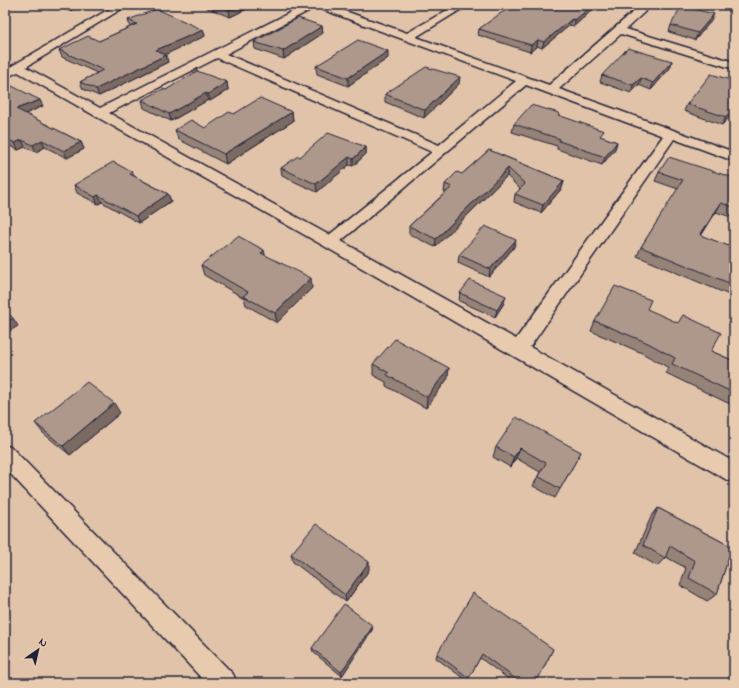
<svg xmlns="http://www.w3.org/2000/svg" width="739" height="688" viewBox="0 0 739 688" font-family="'Indie Flower',sans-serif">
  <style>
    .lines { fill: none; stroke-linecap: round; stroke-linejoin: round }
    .minor-casing { stroke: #22223b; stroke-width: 3 }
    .minor { fill: #e8caae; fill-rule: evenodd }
    .wall { fill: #968378; stroke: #22223b }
    .shaded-wall { fill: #7a6a62; stroke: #22223b }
    .building { fill: #ae988c; stroke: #22223b }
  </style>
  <rect width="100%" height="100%" fill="#e0c3a9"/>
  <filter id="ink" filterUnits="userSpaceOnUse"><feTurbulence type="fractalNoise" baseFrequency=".025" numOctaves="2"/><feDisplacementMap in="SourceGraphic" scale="8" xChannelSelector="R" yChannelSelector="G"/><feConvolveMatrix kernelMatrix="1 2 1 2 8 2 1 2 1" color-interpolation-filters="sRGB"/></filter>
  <g filter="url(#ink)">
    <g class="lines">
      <g class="minor-casing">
        <g id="minor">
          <path d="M116,5H128L26,67L100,108L305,5H328L407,33L456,5H468L416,37L549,85L641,5H652L626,29L734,62V69L621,34L559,89L734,152V161L674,139L530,347L734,462V483L727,480L324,246L18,72L5,78V70ZM316,7L516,81L439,145L226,54ZM217,58L432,152L329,235L109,113ZM526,85L663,136L516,339L341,241Z"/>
          <path d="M5,445L12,448L233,674L237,683H206L5,468Z"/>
        </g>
      </g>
      <use href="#minor" class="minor"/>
    </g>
    <g class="wall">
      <path d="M47,5H78L70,11Z"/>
      <path d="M200,5H253V6L230,17Z"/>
      <path d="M515,5H604L601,8L597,6L574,26L570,25L542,48L537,46L530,52L478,35L479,29Z"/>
      <path d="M128,20L203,30L205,36L165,54L168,62L99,96L83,89L80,82L97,73L62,57L59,50L99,41L130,27Z"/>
      <path d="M711,21L695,40L669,32L671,25Z"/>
      <path d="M322,26L323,33L284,59L255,49L254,42Z"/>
      <path d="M388,58L348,86L317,74L316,66Z"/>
      <path d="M672,61L670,68L651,90L639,85L631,93L600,82L602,75Z"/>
      <path d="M227,82L228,90L210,101L208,100L171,121L144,108L142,100L166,90Z"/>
      <path d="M459,84L424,118L385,102V94Z"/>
      <path d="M5,85L43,106L25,114L81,142L84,149L67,158L45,147L36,152L25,147L18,150L5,143Z"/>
      <path d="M687,104L734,112L722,125L684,111Z"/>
      <path d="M292,112L293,121L226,164L178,139L175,130L205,128L234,114Z"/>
      <path d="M559,116L602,137L617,142L615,149L602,165L557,149V146L512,132L514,124Z"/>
      <path d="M366,147V154L353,166L349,165L317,192L282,176L281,168L300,157Z"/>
      <path d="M489,150L564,181L562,188L541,213L514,202L515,194L520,189L507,176L435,247L409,234V226L446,192H444L445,184L462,174Z"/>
      <path d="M132,172L134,176L168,194L171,201L139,223L102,202L98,204L77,193L74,185Z"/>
      <path d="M659,172L734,178V218L716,212L701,236L734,248V297L637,256L641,247L678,189L655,181Z"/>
      <path d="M514,247L489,277L458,263L459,255Z"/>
      <path d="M265,255L312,288L277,323L246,305L244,298L204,275L201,265Z"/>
      <path d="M460,293L504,303L495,317L459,301Z"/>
      <path d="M595,321L711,351L734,361V406L666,373L669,368L642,353L591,331Z"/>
      <path d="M373,364L448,378L426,408L386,386V382L373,375Z"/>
      <path d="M120,413L70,455L43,433L35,423Z"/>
      <path d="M496,447L581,452L555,498L533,486L540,472L516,458L510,467L493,457Z"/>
      <path d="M658,508L732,547L717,594L707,601L680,585L686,568L666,557L657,566L635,553L651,517Z"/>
      <path d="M291,554L369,570L346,602L293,562Z"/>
      <path d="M373,626L372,630L342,676L313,652L312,648Z"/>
      <path d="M553,649L536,683H514L480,658L467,681L436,658L437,654Z"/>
    </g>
    <g class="shaded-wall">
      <path d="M68,5H78L70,11Z"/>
      <path d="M240,5H253V6L230,17L229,10Z"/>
      <path d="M593,5H597V6L574,26L575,20Z"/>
      <path d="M714,14L711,21L695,40L698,33Z"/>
      <path d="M572,19L570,25L542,48L544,42Z"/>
      <path d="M322,26L323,33L284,59L283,51Z"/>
      <path d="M203,30L205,36L158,58L156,50Z"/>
      <path d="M538,40L537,46L530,52L531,45Z"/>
      <path d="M388,51V58L348,86V78Z"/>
      <path d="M166,55L168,62L99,96L96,89Z"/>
      <path d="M672,61L670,68L651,90L653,83Z"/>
      <path d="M460,77L459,84L424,118L425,110Z"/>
      <path d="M641,78L639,85L631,93L633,85Z"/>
      <path d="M227,82L228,90L210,101L208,94Z"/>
      <path d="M206,93L208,100L171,121L169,114Z"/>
      <path d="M40,100L43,106L20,116L16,109Z"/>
      <path d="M734,109V112L722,125L726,117Z"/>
      <path d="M292,112L293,121L226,164L224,154Z"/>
      <path d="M22,140L25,147L18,150L15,143Z"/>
      <path d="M42,140L45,147L36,152L33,145Z"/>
      <path d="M81,142L84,149L67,158L64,151Z"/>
      <path d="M617,142L615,149L602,165L605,157Z"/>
      <path d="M366,147V154L353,166V159Z"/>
      <path d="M349,157V165L317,192L316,184Z"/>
      <path d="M508,168L507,176L435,247L436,239Z"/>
      <path d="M564,181L562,188L541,213L543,205Z"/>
      <path d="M168,194L171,201L139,223L136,216Z"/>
      <path d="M98,195L102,202L98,204L95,197Z"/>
      <path d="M721,203L716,212L695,244L700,235Z"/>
      <path d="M516,240L514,247L489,277L490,269Z"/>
      <path d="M264,250L266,259L261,253Z"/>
      <path d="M311,278L312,288L277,323L275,313Z"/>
      <path d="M506,296L504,303L495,317L497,310Z"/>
      <path d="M13,318L18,326L5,334V323Z"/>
      <path d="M449,368L448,378L426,408L427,397Z"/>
      <path d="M114,403L120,413L70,455L63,446Z"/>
      <path d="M520,448L516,458L510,467L514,457Z"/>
      <path d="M369,562V570L346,602L345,595Z"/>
      <path d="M373,626L372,630L342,676L341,672Z"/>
    </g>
    <g class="building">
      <path d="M216,5H240L229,10Z"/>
      <path d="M515,5H593L575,20L572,19L544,42L538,40L531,45L479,29L501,13Z"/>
      <path d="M681,6L714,14L698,33L671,25Z"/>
      <path d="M157,9L203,30L156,50L166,55L96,89L80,82L103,70L59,50L88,36L99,41L137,24L128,20Z"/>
      <path d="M298,18L322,26L283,51L254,42Z"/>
      <path d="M358,40L388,51L348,78L316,66Z"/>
      <path d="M628,48L672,61L653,83L641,78L633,85L602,75Z"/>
      <path d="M426,67L460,77L425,110L385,94Z"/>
      <path d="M197,71L227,82L208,94L206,93L169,114L142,100L163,89L166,90Z"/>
      <path d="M711,74L734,81V109L726,117L687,104Z"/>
      <path d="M8,84L40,100L16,109L81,142L64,151L42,140L33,145L22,140L15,143L5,138V85Z"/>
      <path d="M260,98L292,112L224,154L175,130L191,120L205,128L229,112L234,114Z"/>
      <path d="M531,105L559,113L558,115L604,131L600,136L617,142L605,157L559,141L560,139L514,124Z"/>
      <path d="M328,133L366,147L353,159L349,157L316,184L281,168L298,156L300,157Z"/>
      <path d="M489,150L564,181L543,205L515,194L525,184L508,168L436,239L409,226L452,187L445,184L457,172L462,174Z"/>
      <path d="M669,157L734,178V207L721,203L700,235L734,248V285L641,247L683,180L659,172Z"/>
      <path d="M113,162L132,172L130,174L168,194L136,216L98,195L95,197L74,185Z"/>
      <path d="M485,226L516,240L490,269L459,255Z"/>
      <path d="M238,236L264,250L261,253L311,278L275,313L243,296L248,292L201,265Z"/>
      <path d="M470,280L506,296L497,310L460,293Z"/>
      <path d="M615,286L651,300L647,309L678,323L683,315L721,333L711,351L734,361V393L672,364L675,358L648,343L595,321Z"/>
      <path d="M5,310L13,318L5,323Z"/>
      <path d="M395,339L449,368L427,397L387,375L389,373L373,364Z"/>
      <path d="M87,382L114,403L63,446L35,423Z"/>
      <path d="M516,417L581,452L560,489L538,476L546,463L520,448L514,457L496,447Z"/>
      <path d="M658,508L732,547L717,594L689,578L695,561L670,546L665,558L643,545Z"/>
      <path d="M316,524L369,562L345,595L291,554Z"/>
      <path d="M473,593L553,649L536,683H521L482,654L469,678L437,654Z"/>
      <path d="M344,604L373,626L341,672L312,648Z"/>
    </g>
  </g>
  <rect width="739" height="688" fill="none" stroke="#e8caae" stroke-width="20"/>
  <rect x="10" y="10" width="719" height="668" fill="none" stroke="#22223b" stroke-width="1.5" filter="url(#ink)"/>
  <g transform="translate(38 650) rotate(34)" stroke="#e8caae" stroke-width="3" paint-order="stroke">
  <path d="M0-3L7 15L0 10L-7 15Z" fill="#22223b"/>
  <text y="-6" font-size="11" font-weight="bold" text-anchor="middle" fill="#22223b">N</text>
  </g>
</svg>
